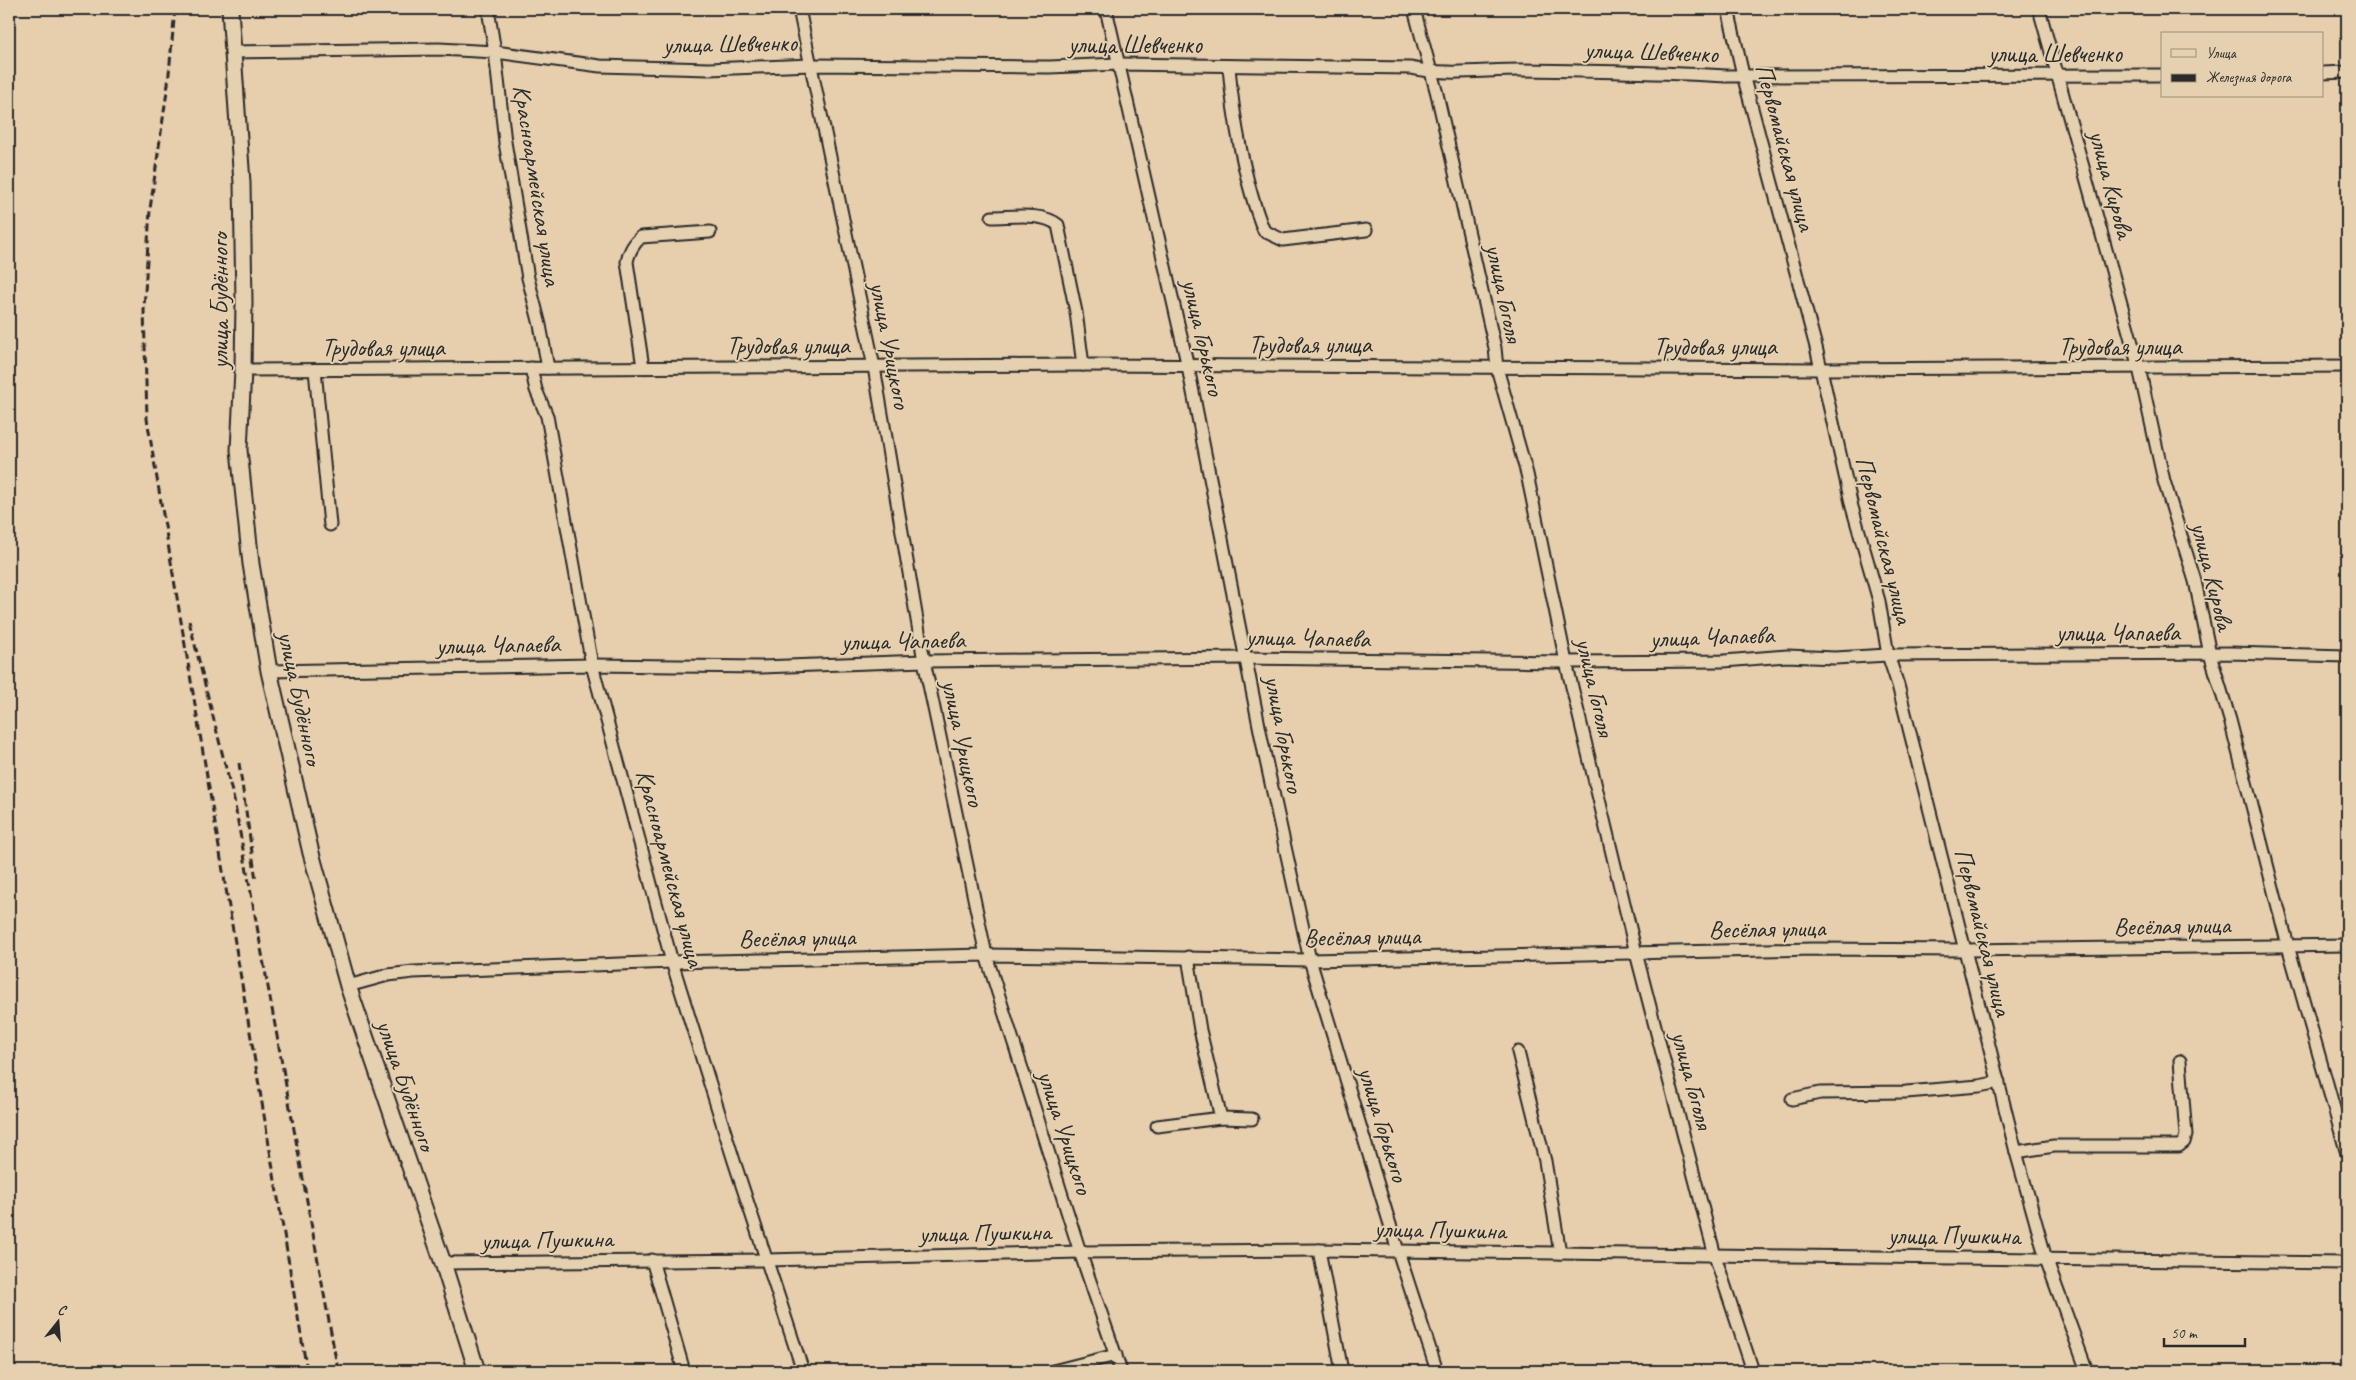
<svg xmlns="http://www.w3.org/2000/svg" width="2356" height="1380" viewBox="0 0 2356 1380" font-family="Caveat,sans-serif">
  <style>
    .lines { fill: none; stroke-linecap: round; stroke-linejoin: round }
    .street-casing { stroke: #2b2b2b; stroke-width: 15 }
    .secondary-casing { stroke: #2b2b2b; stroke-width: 19 }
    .street { stroke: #e5d1b0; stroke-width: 11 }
    .secondary { stroke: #e5d1b0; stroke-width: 15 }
    .rail { stroke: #2b2b2b; stroke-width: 3; stroke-dasharray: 8 4; stroke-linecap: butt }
    .labels { text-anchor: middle; stroke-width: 4; stroke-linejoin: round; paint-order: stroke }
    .street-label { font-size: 25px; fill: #2b2b2b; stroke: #e5d1b0 }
  </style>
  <rect width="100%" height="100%" fill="#e7cead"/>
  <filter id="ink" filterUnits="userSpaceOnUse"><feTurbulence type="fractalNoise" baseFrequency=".02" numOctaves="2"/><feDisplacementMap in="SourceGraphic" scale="10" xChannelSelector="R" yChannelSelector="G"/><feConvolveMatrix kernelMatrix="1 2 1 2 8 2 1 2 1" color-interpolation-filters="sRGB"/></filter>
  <g filter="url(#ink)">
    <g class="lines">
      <g class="street-casing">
        <g id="street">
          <path d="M488,9L495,52L505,142L528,278L540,325L548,368"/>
          <path d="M799,9L874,367L924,661L986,955L1080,1252L1121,1371"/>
          <path d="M1106,9L1188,367L1265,756L1310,960L1398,1251L1437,1371"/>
          <path d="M1414,9L1437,94L1495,348L1497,368L1527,474L1566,662L1636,953L1715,1256L1753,1371"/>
          <path d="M1728,9L1743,75L1816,347L1852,507L1879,601L1888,655L1898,685L2016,1152L2046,1259L2087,1371"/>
          <path d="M2039,9L2139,368L2164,481L2195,581L2210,654L2230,720L2288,946L2347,1154"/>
          <path d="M233,52L439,49L495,52L600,66L709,69L811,65L1050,67L1118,64L1411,68C1446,76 1484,70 1521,70C1589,71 1658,72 1726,76L2162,75"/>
          <path d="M1229,67C1233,117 1245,185 1264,231L1283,240L1366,230"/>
          <path d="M2322,73L2347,72"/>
          <path d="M992,217C1012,217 1043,212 1058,225L1076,312L1083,365"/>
          <path d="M643,367L627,262C629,251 633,244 641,237L710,232"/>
          <path d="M531,368L536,390L547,416L592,665L672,962L734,1161L803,1371"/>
          <path d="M243,370L1083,365L1821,369L2347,366"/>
          <path d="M315,370L330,525"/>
          <path d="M269,671L592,665L761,667L924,661L1247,658L1566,662L1724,661L1787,656L1835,658L1888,655L2230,653L2347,656"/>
          <path d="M1188,957L1200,1030L1221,1118"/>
          <path d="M348,986L388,975L413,972L672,962L986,955L1310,960L1813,949L1966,950L2347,945"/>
          <path d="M1518,1052L1545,1161L1560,1253"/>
          <path d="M1792,1099L1820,1093L1906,1092L1979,1086L1999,1082"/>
          <path d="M1157,1126L1221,1118L1252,1119"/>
          <path d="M2016,1152L2054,1146H2179L2184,1142L2186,1135L2180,1061"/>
          <path d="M1319,1250L1342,1371"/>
          <path d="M652,1260L684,1371"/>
          <path d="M443,1263L767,1260L1080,1252L1319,1250L2347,1263"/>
          <path d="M1053,1371L1116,1355"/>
        </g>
      </g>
      <g class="secondary-casing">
        <path id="secondary" d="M230,9L242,183L244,302L243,370L239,450L251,564L269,671L311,853L348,986L443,1263L477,1371"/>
      </g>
      <use href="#street" class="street"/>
      <use href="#secondary" class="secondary"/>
      <g class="rail">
        <path d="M175,9L168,84L150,209L144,309L147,419L307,1371"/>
        <path d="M189,621L234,800L338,1371"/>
        <path d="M239,763L256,880"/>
      </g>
    </g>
  </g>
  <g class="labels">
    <g class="street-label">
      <text transform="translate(730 43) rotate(-1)" y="9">улица Шевченко</text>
      <text x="1135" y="53">улица Шевченко</text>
      <text transform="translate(1651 51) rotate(2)" y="9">улица Шевченко</text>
      <text x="2055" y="62">улица Шевченко</text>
      <text transform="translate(1786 147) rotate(75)" y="9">Первомайская улица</text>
      <text transform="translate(2112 184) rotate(75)" y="9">улица Кирова</text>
      <text transform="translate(538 185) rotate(81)" y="9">Красноармейская улица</text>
      <text transform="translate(1505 293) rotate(78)" y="9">улица Гоголя</text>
      <text transform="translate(219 301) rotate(-90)" y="9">улица Будённого</text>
      <text transform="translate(1204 337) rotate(77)" y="9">улица Горького</text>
      <text x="1310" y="353">Трудовая улица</text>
      <text x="788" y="354">Трудовая улица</text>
      <text transform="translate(891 345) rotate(79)" y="9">улица Урицкого</text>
      <text x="1715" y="355">Трудовая улица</text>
      <text x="2120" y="355">Трудовая улица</text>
      <text x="383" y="356">Трудовая улица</text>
      <text transform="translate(1885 540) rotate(76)" y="9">Первомайская улица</text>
      <text transform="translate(2213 576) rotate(76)" y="9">улица Кирова</text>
      <text x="2118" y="641">улица Чапаева</text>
      <text transform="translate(1712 636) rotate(-2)" y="9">улица Чапаева</text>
      <text transform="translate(1308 637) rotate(1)" y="9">улица Чапаева</text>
      <text transform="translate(903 640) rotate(-1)" y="9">улица Чапаева</text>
      <text transform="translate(498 644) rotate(-1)" y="9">улица Чапаева</text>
      <text transform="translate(1596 687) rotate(77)" y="9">улица Гоголя</text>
      <text transform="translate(301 698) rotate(78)" y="9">улица Будённого</text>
      <text transform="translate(1285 734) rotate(79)" y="9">улица Горького</text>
      <text transform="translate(964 743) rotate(78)" y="9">улица Урицкого</text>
      <text transform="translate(671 868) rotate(75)" y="9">Красноармейская улица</text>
      <text transform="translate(2172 925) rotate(-1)" y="9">Весёлая улица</text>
      <text transform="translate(1767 928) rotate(-1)" y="9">Весёлая улица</text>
      <text transform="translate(1984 932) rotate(76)" y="9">Первомайская улица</text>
      <text transform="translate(1362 936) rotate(-1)" y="9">Весёлая улица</text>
      <text transform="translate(797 937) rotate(-1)" y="9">Весёлая улица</text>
      <text transform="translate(1693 1080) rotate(75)" y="9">улица Гоголя</text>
      <text transform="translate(407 1085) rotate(71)" y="9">улица Будённого</text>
      <text transform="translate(1384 1124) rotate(73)" y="9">улица Горького</text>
      <text transform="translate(1066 1132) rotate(72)" y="9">улица Урицкого</text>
      <text transform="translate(1440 1229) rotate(1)" y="9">улица Пушкина</text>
      <text transform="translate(985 1232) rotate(-1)" y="9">улица Пушкина</text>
      <text x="1954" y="1244">улица Пушкина</text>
      <text transform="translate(547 1239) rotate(-1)" y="9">улица Пушкина</text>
    </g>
  </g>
  <rect width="2356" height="1380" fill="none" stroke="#e5d1b0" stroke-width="30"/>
  <rect x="15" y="15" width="2326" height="1350" fill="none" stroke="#2b2b2b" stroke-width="2" filter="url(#ink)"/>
  <rect x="2161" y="32" width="162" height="65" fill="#e5d1b0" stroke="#9b8f7b"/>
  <rect x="2171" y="49" width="25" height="8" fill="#e5d1b0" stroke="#9b8f7b"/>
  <text x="2206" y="58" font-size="15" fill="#2b2b2b">Улица</text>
  <rect x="2171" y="74" width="25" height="8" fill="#2b2b2b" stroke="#9b8f7b"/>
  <text x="2206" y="82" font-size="15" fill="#2b2b2b">Железная дорога</text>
  <g transform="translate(58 1322) rotate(17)" stroke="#e5d1b0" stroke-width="4" paint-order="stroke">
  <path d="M0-4L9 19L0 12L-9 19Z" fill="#2b2b2b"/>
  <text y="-8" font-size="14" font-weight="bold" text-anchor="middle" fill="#2b2b2b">С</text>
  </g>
  <path d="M2164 1338v8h81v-8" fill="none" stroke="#2b2b2b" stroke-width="2.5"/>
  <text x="2171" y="1338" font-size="15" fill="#2b2b2b" stroke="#e5d1b0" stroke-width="4" paint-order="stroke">50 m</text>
</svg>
